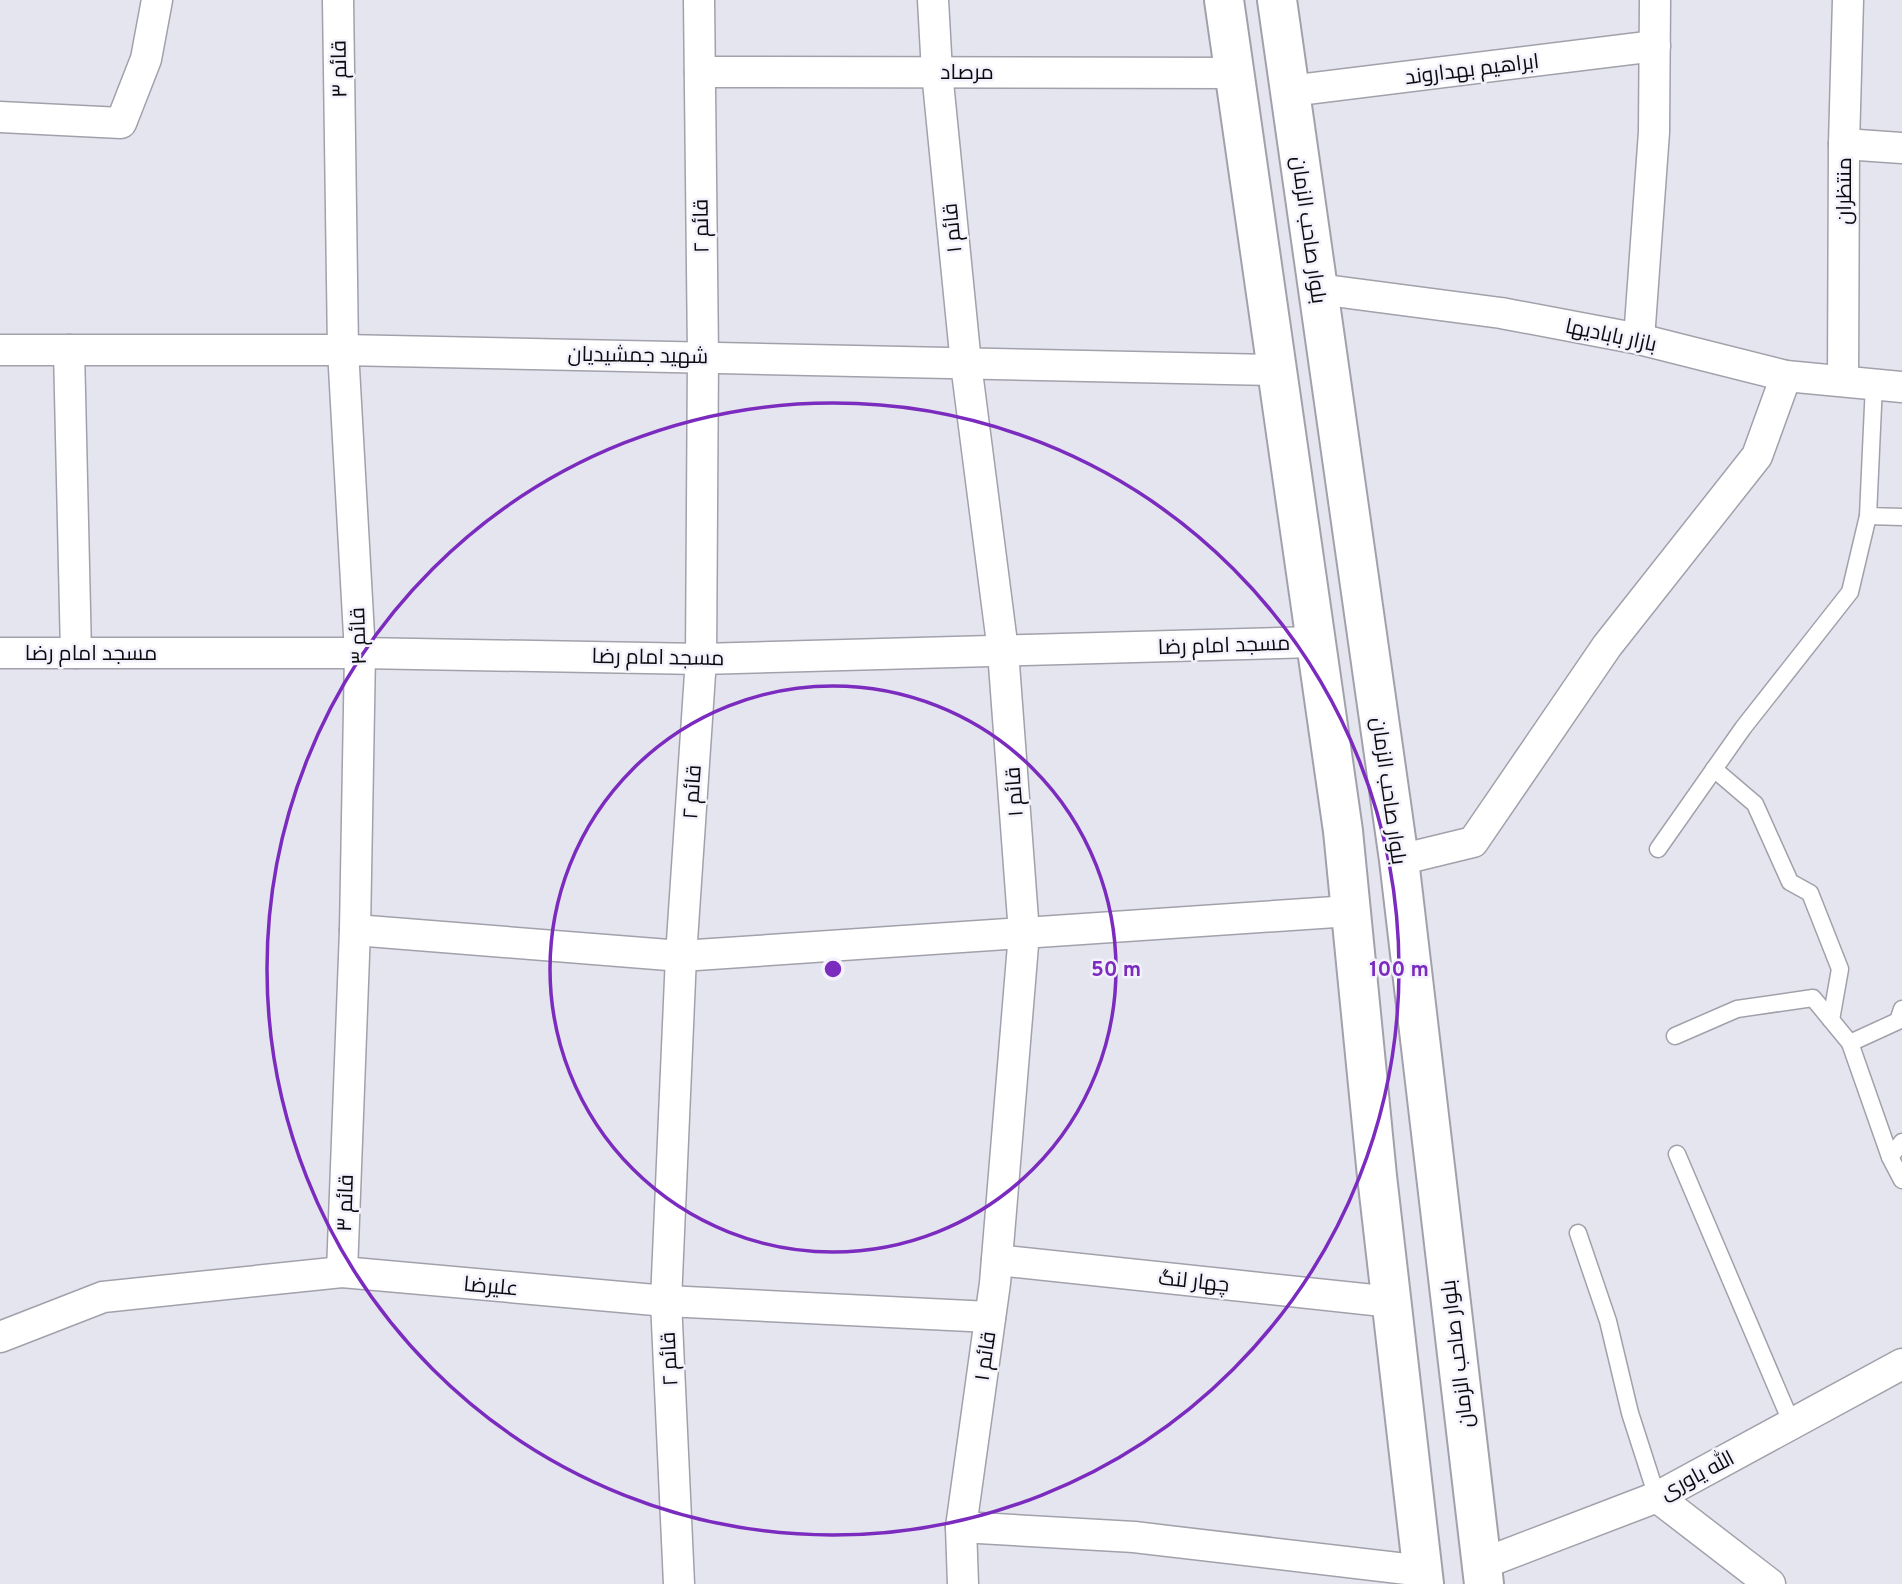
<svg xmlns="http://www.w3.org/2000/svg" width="1902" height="1584" viewBox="0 0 1902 1584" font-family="Overpass,Cairo,sans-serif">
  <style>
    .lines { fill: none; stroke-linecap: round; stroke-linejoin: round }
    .lane-casing { stroke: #a2a1ab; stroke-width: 19 }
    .street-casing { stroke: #a2a1ab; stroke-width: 33 }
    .secondary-casing { stroke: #a2a1ab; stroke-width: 42 }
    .lane { stroke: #fff; stroke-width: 16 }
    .street { stroke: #fff; stroke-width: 30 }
    .secondary { stroke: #fff; stroke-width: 38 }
    .ring { fill: none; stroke: #7b2cbf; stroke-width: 3.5 }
    .labels { text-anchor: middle; stroke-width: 5; stroke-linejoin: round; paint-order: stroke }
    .street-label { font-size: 21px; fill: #0b0b0e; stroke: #f3f2fc }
    .centre { fill: #7b2cbf; stroke: #f3f2fc; stroke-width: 3.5 }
    .ring-label { font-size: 21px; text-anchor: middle; font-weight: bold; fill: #7b2cbf; stroke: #f3f2fc; stroke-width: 5; stroke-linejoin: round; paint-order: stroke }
  </style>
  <rect width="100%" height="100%" fill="#e5e5ef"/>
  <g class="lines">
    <g class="lane-casing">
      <g id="lane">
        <path d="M1874,384L1868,516L1902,517"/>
        <path d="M1714,769L1755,804L1790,882L1810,893L1840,969L1831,1020"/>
        <path d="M1658,849L1743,728L1850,592L1868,516"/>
        <path d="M1675,1036L1737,1009L1813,998L1850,1043L1890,1157L1902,1180"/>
        <path d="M1850,1043L1898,1021L1902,1009"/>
        <path d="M1677,1154L1792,1424"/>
        <path d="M1890,1157L1902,1142"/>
        <path d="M1578,1233L1608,1321L1630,1413L1657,1497"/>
      </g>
    </g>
    <g class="street-casing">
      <g id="street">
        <path d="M338,0L343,350L360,653L355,930L342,1272"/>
        <path d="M933,0L937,72L966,364L1003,651L1024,933L995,1283L961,1527L963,1584"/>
        <path d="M700,72L1234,73"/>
        <path d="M1290,91L1655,46"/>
        <path d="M0,117L121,123L146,59L157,0"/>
        <path d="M1844,144L1902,148"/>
        <path d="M1318,289L1501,313L1639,339L1786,376L1902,387"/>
        <path d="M1639,339L1654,132L1655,0"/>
        <path d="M0,350H343L1276,370"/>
        <path d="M69,350L76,653"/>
        <path d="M1843,381L1844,144L1848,0"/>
        <path d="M0,653H360L701,659L1315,642"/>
        <path d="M1399,860L1473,842L1607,646L1757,456L1786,376"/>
        <path d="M355,930L681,956L1350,911"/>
        <path d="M997,1260L1392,1302"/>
        <path d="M0,1337L103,1297L342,1272L666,1301L990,1317"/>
        <path d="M1657,1497L1770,1584"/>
        <path d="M961,1527L1134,1537L1423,1571"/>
        <path d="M1482,1564L1657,1497L1902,1364"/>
        <path d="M679,1584L666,1301L681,956L701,659L703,356L699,0"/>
      </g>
    </g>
    <g class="secondary-casing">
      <g id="secondary">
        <path d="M1224,0L1343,831L1377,1176L1424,1584"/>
        <path d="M1277,0L1399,860L1484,1584"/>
      </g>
    </g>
    <use href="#lane" class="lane"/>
    <use href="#street" class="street"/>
    <use href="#secondary" class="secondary"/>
  </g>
  <g class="ring">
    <circle cx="833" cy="969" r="283"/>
    <circle cx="833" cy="969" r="566"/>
  </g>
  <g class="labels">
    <g class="street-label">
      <text transform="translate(339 69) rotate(-91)" y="7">قائم ۳</text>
      <text transform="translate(1472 69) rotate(-7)" y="7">ابراهیم بهداروند</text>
      <text x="967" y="79">مرصاد</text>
      <text transform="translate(1844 191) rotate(-90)" y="7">منتظران</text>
      <text transform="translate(701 226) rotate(-91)" y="7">قائم ۲</text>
      <text transform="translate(952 228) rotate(-96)" y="7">قائم ۱</text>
      <text transform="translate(1309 230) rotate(82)" y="7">بلوار صاحب الزمان</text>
      <text transform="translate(1611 335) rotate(12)" y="7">بازار بابادیها</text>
      <text transform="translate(638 355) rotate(1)" y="7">شهید جمشیدیان</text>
      <text transform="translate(358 636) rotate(-92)" y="7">قائم ۳</text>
      <text transform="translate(1224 645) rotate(-2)" y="7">مسجد امام رضا</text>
      <text x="91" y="660">مسجد امام رضا</text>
      <text transform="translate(658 657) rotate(1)" y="7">مسجد امام رضا</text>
      <text transform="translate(1389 791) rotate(82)" y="7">بلوار صاحب الزمان</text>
      <text transform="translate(692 792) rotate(-86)" y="7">قائم ۲</text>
      <text transform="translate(1014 792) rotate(-94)" y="7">قائم ۱</text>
      <text transform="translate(345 1203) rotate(-88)" y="7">قائم ۳</text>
      <text transform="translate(1194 1281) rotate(6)" y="7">چهار لنگ</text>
      <text transform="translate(491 1286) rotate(5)" y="7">علیرضا</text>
      <text transform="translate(1457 1354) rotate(-97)" y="7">بلوار صاحب الزمان</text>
      <text transform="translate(985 1356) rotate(-82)" y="7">قائم ۱</text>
      <text transform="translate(669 1359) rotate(-93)" y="7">قائم ۲</text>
      <text transform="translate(1697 1475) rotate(-28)" y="7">الله یاوری</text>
    </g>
  </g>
  <circle cx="833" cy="969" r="10" class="centre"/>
  <g class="ring-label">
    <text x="1116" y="976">50 m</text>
    <text x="1399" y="976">100 m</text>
  </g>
</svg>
